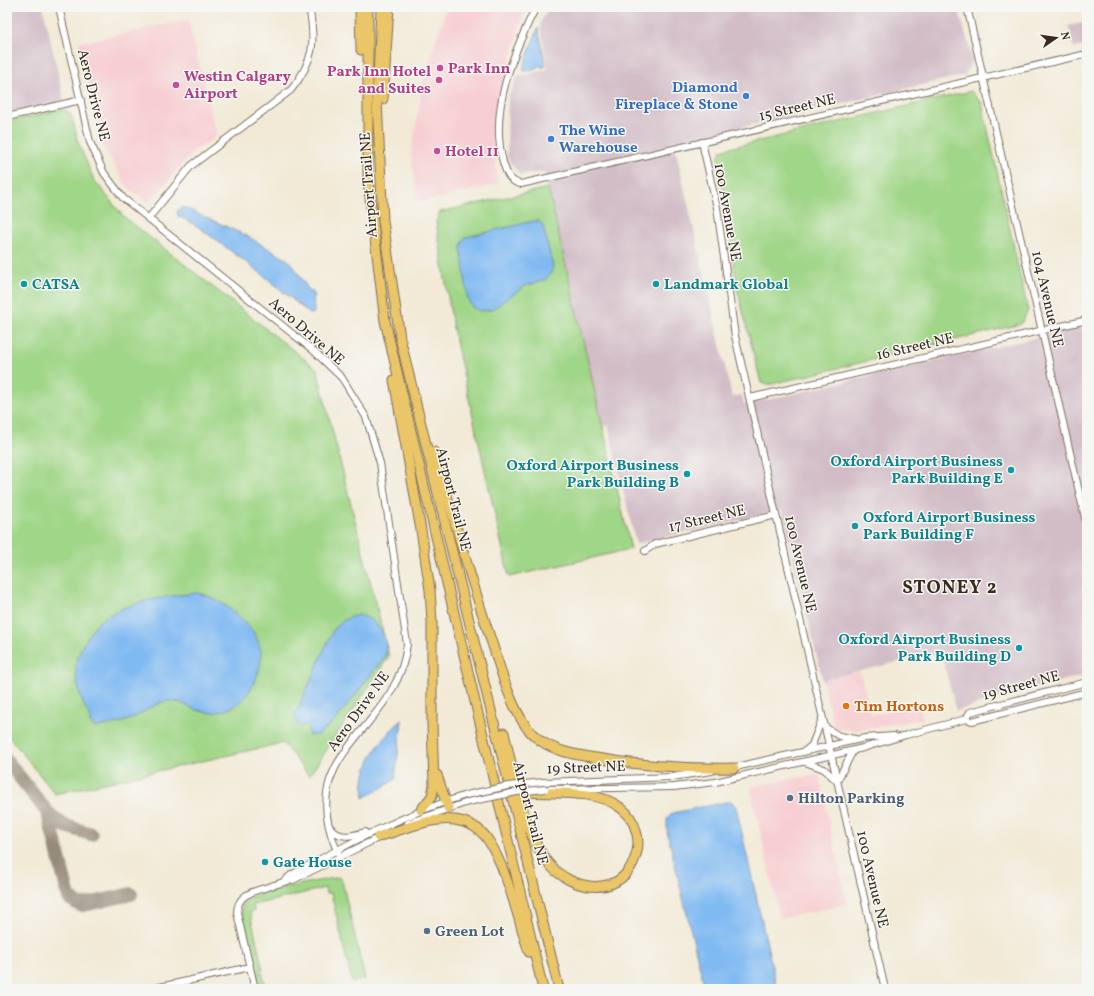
<svg xmlns="http://www.w3.org/2000/svg" width="1094" height="996" viewBox="0 0 1094 996" font-family="Vollkorn,serif">
  <style>
    .built { fill: #f7cfd3 }
    .industrial { fill: #d2bdc7 }
    .green { fill: #a0d687; stroke: #6e8052 }
    .water { fill: #80baf2; stroke: #5e7288 }
    .lines { fill: none; stroke-linecap: round; stroke-linejoin: round }
    .taxiway { stroke: #968a7a; stroke-width: 14 }
    .minor-casing { stroke: #7b6d5f; stroke-width: 8 }
    .highway-casing { stroke: #7b6d5f; stroke-width: 11 }
    .minor { stroke: #fff; stroke-width: 6 }
    .highway { stroke: #eac669; stroke-width: 9 }
    .minor-bridge-casing { stroke: #7b6d5f; stroke-width: 8; stroke-linecap: butt }
    .minor-bridge { stroke: #fff; stroke-width: 6 }
    .hotel-dot { fill: #d1479c; stroke: #f6f6f2; stroke-width: 1.5 }
    .shop-dot { fill: #3f7fe0; stroke: #f6f6f2; stroke-width: 1.5 }
    .culture-dot { fill: #0f9aa8; stroke: #f6f6f2; stroke-width: 1.5 }
    .food-dot { fill: #e8710a; stroke: #f6f6f2; stroke-width: 1.5 }
    .service-dot { fill: #5c6f8a; stroke: #f6f6f2; stroke-width: 1.5 }
    .labels { text-anchor: middle; stroke-width: 3; stroke-linejoin: round; paint-order: stroke }
    .hotel-label { font-size: 15px; font-weight: bold; fill: #b23c85; stroke: #f6f6f2; text-anchor: start }
    .shop-label { font-size: 15px; font-weight: bold; fill: #366cbe; stroke: #f6f6f2; text-anchor: end }
    .street-label { font-size: 15px; fill: #3b2a1e; stroke: #f6f6f2 }
    .culture-label { font-size: 15px; font-weight: bold; fill: #0d838f; stroke: #f6f6f2; text-anchor: start }
    .food-label { font-size: 15px; font-weight: bold; fill: #c56008; stroke: #f6f6f2; text-anchor: start }
    .service-label { font-size: 15px; font-weight: bold; fill: #4e5e75; stroke: #f6f6f2; text-anchor: start }
    .district-label { font-size: 19px; font-weight: bold; letter-spacing: 1px; fill: #3b2a1e; stroke: #f6f6f2 }
  </style>
  <rect width="100%" height="100%" fill="#f6f6f2"/>
  <filter id="ink" filterUnits="userSpaceOnUse"><feTurbulence type="fractalNoise" baseFrequency=".025" numOctaves="2"/><feDisplacementMap in="SourceGraphic" scale="8" xChannelSelector="R" yChannelSelector="G"/><feConvolveMatrix kernelMatrix="1 2 1 2 8 2 1 2 1" color-interpolation-filters="sRGB"/></filter>
  <filter id="wash" filterUnits="userSpaceOnUse"><feTurbulence type="fractalNoise" baseFrequency=".012" numOctaves="4" result="noise"/><feDisplacementMap in="SourceGraphic" scale="16" xChannelSelector="R" yChannelSelector="G"/><feGaussianBlur stdDeviation="0.9" result="paint"/><feColorMatrix in="noise" values="0 0 0 0 0 0 0 0 0 0 0 0 0 0 0 0 0 1.4 0 .05"/><feComposite in="paint" operator="in"/></filter>
  <g filter="url(#wash)">
    <rect width="100%" height="100%" fill="#f2ead7"/>
    <g class="built">
      <path d="M447,7H528L523,16L491,130L498,184L418,203L411,154L424,78Z"/>
      <path d="M188,20L217,136L195,150L149,202L128,188L102,144L78,43Z"/>
      <path d="M860,672L871,715L919,704L923,719L854,731L834,727L823,682L826,679Z"/>
      <path d="M819,775L847,904L780,919L750,787L787,779Z"/>
    </g>
    <g class="industrial">
      <path d="M7,7H43L64,100L7,114Z"/>
      <path d="M549,7H958L973,60L965,75L674,143L732,397L742,395L744,405L1087,326V675L1036,687L956,711L941,652L826,679L823,682L782,510L636,544L608,425L603,427L544,172L520,175L507,158L508,97L518,77L548,69L540,24Z"/>
      <path d="M1087,22V45L1074,48L1068,26Z"/>
    </g>
    <g class="green">
      <path d="M971,91L982,103L1028,311L1021,324L768,385L761,383L737,288L724,193L717,163L721,150Z"/>
      <path d="M59,110L67,111L72,117L78,142L94,180L123,216L317,369L389,656L309,776L283,743L55,794L7,734V122Z"/>
      <path d="M548,188L631,549L509,577L453,328L436,222L440,212Z"/>
      <path d="M341,877L365,979L352,982L331,893L326,894L325,888L253,905L254,911L250,912L263,970L255,971L242,914C241,909 242,904 247,900C256,891 324,880 341,877Z"/>
      <path d="M262,972L266,989H259L256,974Z"/>
    </g>
    <g class="water">
      <path d="M538,28L546,66L542,68L539,65L535,70L524,71L523,68Z"/>
      <path d="M183,207L247,236L288,260L293,265L310,292H313L314,313L310,314L262,274L197,226L178,216L177,211Z"/>
      <path d="M534,221H539L543,226L553,267L550,275L545,280L525,286L491,310L480,311L473,308L468,300L461,248L463,241L466,237Z"/>
      <path d="M197,593C212,596 222,603 234,612C259,633 269,652 254,683C250,691 243,701 235,706C213,717 202,713 181,703C176,702 170,700 166,701C153,704 140,715 128,720C118,725 106,724 96,728L90,723V715C82,706 80,694 77,682C74,668 77,659 82,647C86,639 93,627 99,622C122,602 168,596 197,593Z"/>
      <path d="M359,615C379,620 387,635 386,655L336,720L318,735H309L308,726L305,725L300,727C296,724 295,721 295,715L333,630C341,621 347,617 359,615Z"/>
      <path d="M402,720L395,780L364,798C360,766 379,740 402,720Z"/>
      <path d="M731,801L736,807L777,989H705L667,832V819L672,813Z"/>
    </g>
    <g class="lines">
      <g class="taxiway">
        <path d="M7,761L48,813L69,898L80,905H84L131,894"/>
        <path d="M48,813L63,825L91,834"/>
      </g>
    </g>
  </g>
  <g filter="url(#ink)">
    <g class="lines">
      <g class="minor-casing">
        <g id="minor">
          <path d="M59,7L90,142L104,173L123,198L314,351L342,378L366,417L380,463L407,644C398,734 288,750 340,857"/>
          <path d="M536,7C513,53 489,110 503,162C506,172 509,182 521,184L1087,54"/>
          <path d="M967,7L1087,526"/>
          <path d="M7,117L81,100"/>
          <path d="M702,142L717,208L735,336L885,989"/>
          <path d="M148,219L191,166L291,90C314,61 316,42 309,7"/>
          <path d="M750,398L1087,320"/>
          <path d="M645,551L655,544L776,515"/>
          <path d="M966,719L970,712L1087,682"/>
          <path d="M825,727L839,736L855,739"/>
          <path d="M804,752L812,745L822,719"/>
          <path d="M805,762L824,769L836,780"/>
          <path d="M731,768L865,738L894,736"/>
          <path d="M837,781L853,751"/>
          <path d="M543,782L672,777L712,771"/>
          <path d="M549,789L674,787L715,782L863,748L906,735L966,719L972,721L1087,692"/>
          <path d="M408,823L468,802"/>
          <path d="M330,827C340,840 351,836 365,832"/>
          <path d="M284,881L291,875C347,844 404,814 466,795"/>
          <path d="M151,989L250,967"/>
          <path d="M255,989L237,913C237,893 256,891 271,886C279,884 285,881 293,880L382,836"/>
        </g>
      </g>
      <g class="highway-casing">
        <g id="highway">
          <path d="M360,7L361,50"/>
          <path d="M368,7V181L385,321L543,989"/>
          <path d="M381,7L377,102L383,221L400,338L559,989"/>
          <path d="M383,99L389,7"/>
          <path d="M394,380L421,530L430,590L432,622V722L434,785L432,796L421,810"/>
          <path d="M434,452C454,517 471,582 493,646C501,671 509,700 523,722C527,729 534,736 541,741C557,752 577,755 596,758C642,766 687,769 734,768"/>
          <path d="M504,733C514,773 523,833 549,864C571,890 616,898 633,863C638,852 640,842 636,831C634,822 628,813 621,808C596,789 557,794 527,792"/>
          <path d="M437,775L448,808"/>
          <path d="M378,837C401,830 430,817 455,820C468,822 478,827 486,837C506,864 518,919 529,952"/>
        </g>
      </g>
      <use href="#minor" class="minor"/>
      <use href="#highway" class="highway"/>
      <g class="minor-bridge-casing">
        <g id="minor-bridge">
          <path d="M466,795L508,786L543,782"/>
          <path d="M468,802L517,792L545,789"/>
        </g>
      </g>
      <use href="#minor-bridge" class="minor-bridge"/>
    </g>
  </g>
  <g class="hotel-dot">
    <circle cx="440" cy="68" r="4"/>
    <circle cx="439" cy="80" r="4"/>
    <circle cx="176" cy="85" r="4"/>
    <circle cx="437" cy="151" r="4"/>
  </g>
  <g class="shop-dot">
    <circle cx="746" cy="96" r="4"/>
    <circle cx="551" cy="139" r="4"/>
  </g>
  <g class="culture-dot">
    <circle cx="24" cy="284" r="4"/>
    <circle cx="656" cy="284" r="4"/>
    <circle cx="1011" cy="470" r="4"/>
    <circle cx="687" cy="474" r="4"/>
    <circle cx="855" cy="526" r="4"/>
    <circle cx="1019" cy="648" r="4"/>
    <circle cx="265" cy="862" r="4"/>
  </g>
  <circle class="food-dot" cx="846" cy="706" r="4"/>
  <g class="service-dot">
    <circle cx="790" cy="798" r="4"/>
    <circle cx="427" cy="931" r="4"/>
  </g>
  <g class="labels">
    <g class="hotel-label">
      <text x="448" y="73">Park Inn</text>
      <text x="431" y="76" text-anchor="end">Park Inn Hotel<tspan x="431" dy="17">and Suites</tspan></text>
      <text x="184" y="81">Westin Calgary<tspan x="184" dy="17">Airport</tspan></text>
      <text x="445" y="156">Hotel 11</text>
    </g>
    <g class="shop-label">
      <text x="738" y="92">Diamond<tspan x="738" dy="17">Fireplace &amp; Stone</tspan></text>
      <text x="559" y="135" text-anchor="start">The Wine<tspan x="559" dy="17">Warehouse</tspan></text>
    </g>
    <g class="street-label">
      <text transform="translate(94 95) rotate(76)" y="5">Aero Drive NE</text>
      <text transform="translate(797 107) rotate(-13)" y="5">15 Street NE</text>
      <text transform="translate(368 185) rotate(-94)" y="5">Airport Trail NE</text>
      <text transform="translate(728 212) rotate(80)" y="5">100 Avenue NE</text>
      <text transform="translate(1048 299) rotate(77)" y="5">104 Avenue NE</text>
      <text transform="translate(307 331) rotate(41)" y="5">Aero Drive NE</text>
      <text transform="translate(915 346) rotate(-13)" y="5">16 Street NE</text>
      <text transform="translate(454 499) rotate(76)" y="5">Airport Trail NE</text>
      <text transform="translate(707 518) rotate(-13)" y="5">17 Street NE</text>
      <text transform="translate(801 564) rotate(77)" y="5">100 Avenue NE</text>
      <text transform="translate(1021 685) rotate(-15)" y="5">19 Street NE</text>
      <text transform="translate(358 711) rotate(-54)" y="5">Aero Drive NE</text>
      <text transform="translate(586 767) rotate(-2)" y="5">19 Street NE</text>
      <text transform="translate(531 813) rotate(76)" y="5">Airport Trail NE</text>
      <text transform="translate(873 879) rotate(77)" y="5">100 Avenue NE</text>
    </g>
    <g class="culture-label">
      <text x="32" y="289">CATSA</text>
      <text x="664" y="289">Landmark Global</text>
      <text x="1003" y="466" text-anchor="end">Oxford Airport Business<tspan x="1003" dy="17">Park Building E</tspan></text>
      <text x="679" y="470" text-anchor="end">Oxford Airport Business<tspan x="679" dy="17">Park Building B</tspan></text>
      <text x="863" y="522">Oxford Airport Business<tspan x="863" dy="17">Park Building F</tspan></text>
      <text x="1011" y="644" text-anchor="end">Oxford Airport Business<tspan x="1011" dy="17">Park Building D</tspan></text>
      <text x="273" y="867">Gate House</text>
    </g>
    <g class="food-label">
      <text x="854" y="711">Tim Hortons</text>
    </g>
    <g class="service-label">
      <text x="798" y="803">Hilton Parking</text>
      <text x="435" y="936">Green Lot</text>
    </g>
    <g class="district-label">
      <text x="950" y="593">STONEY 2</text>
    </g>
  </g>
  <rect width="1094" height="996" fill="none" stroke="#f6f6f2" stroke-width="24"/>
  <g transform="translate(1056 38) rotate(77)" stroke="#f6f6f2" stroke-width="3" paint-order="stroke">
  <path d="M0-3L7 15L0 10L-7 15Z" fill="#3b2a1e"/>
  <text y="-6" font-size="11" font-weight="bold" text-anchor="middle" fill="#3b2a1e">N</text>
  </g>
</svg>
